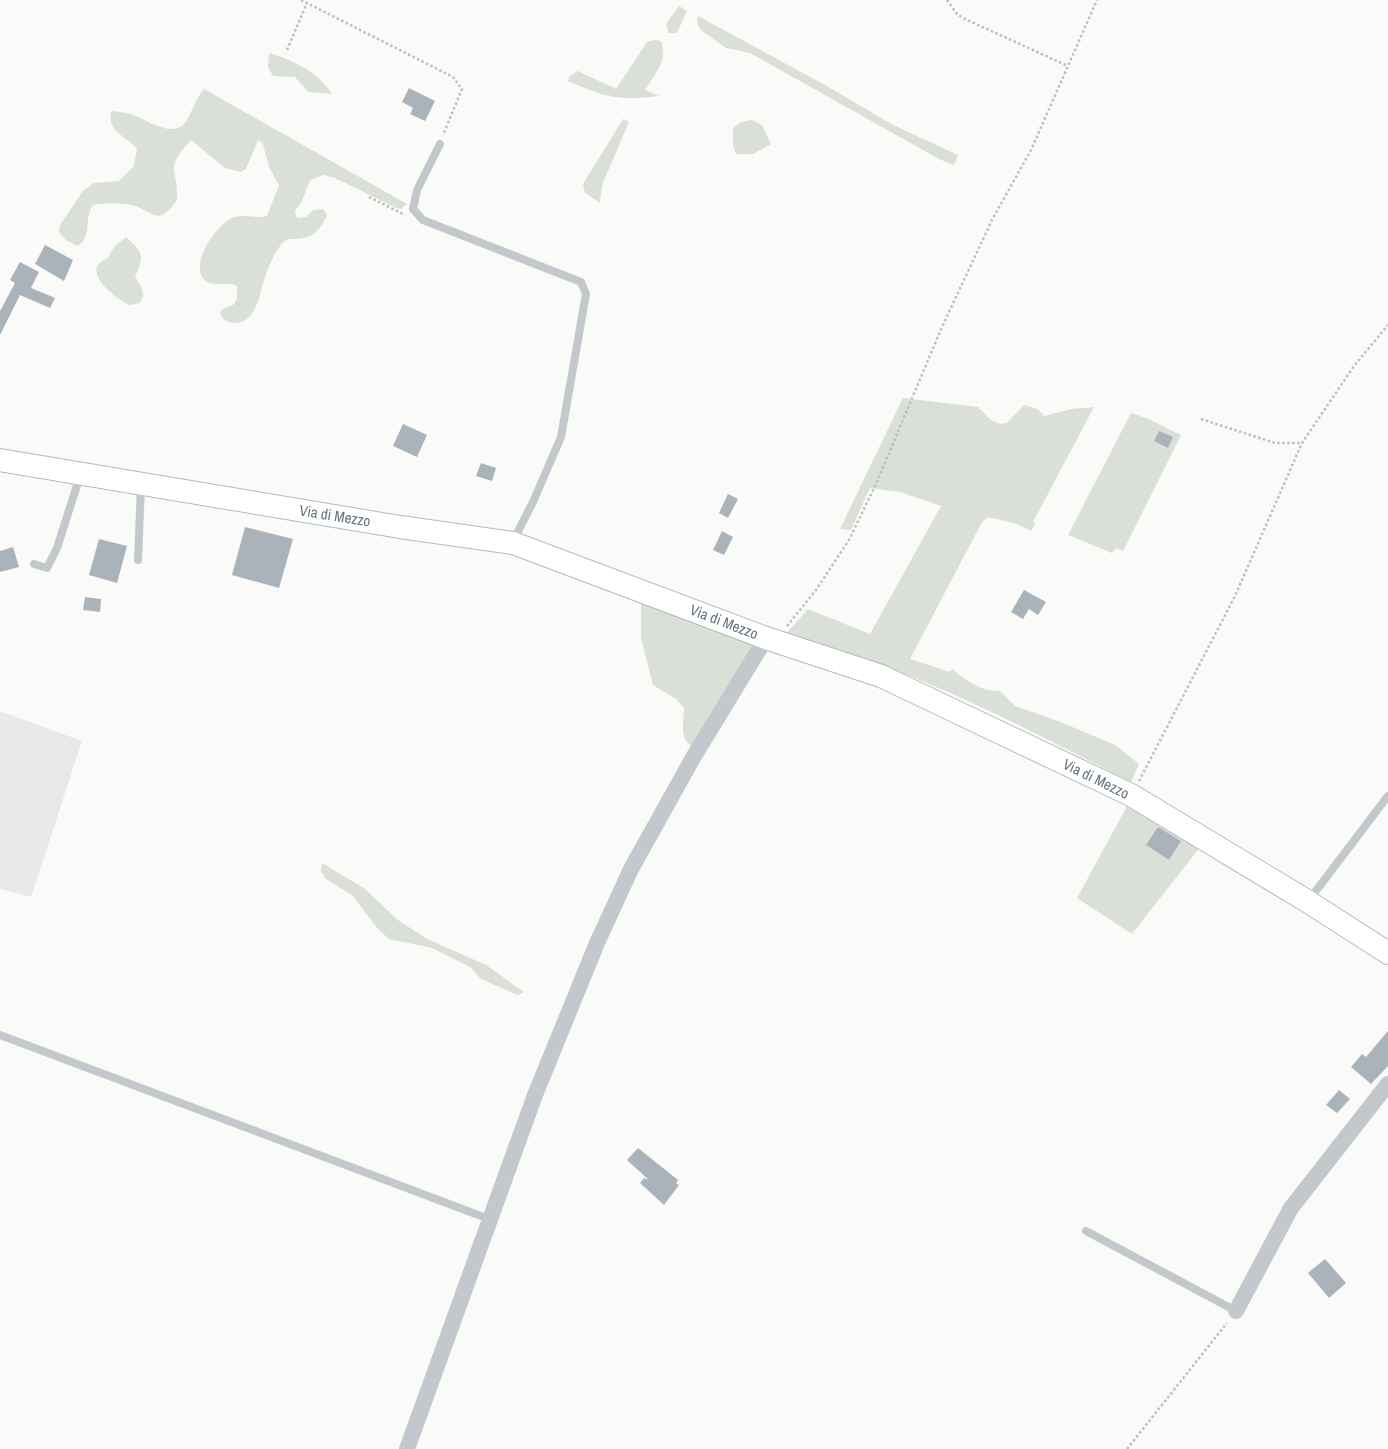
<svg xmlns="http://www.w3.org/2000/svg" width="1388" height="1449" viewBox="0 0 1388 1449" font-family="'Archivo Narrow',sans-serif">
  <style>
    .built { fill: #e8e9e9 }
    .green { fill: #dadfd7 }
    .building { fill: #aab3b9 }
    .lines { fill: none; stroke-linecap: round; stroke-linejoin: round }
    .secondary-casing { stroke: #b3babf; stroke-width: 24 }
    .path { stroke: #bbbfc2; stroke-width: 2.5; stroke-dasharray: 2.5 2.5; stroke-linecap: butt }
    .service { stroke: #c3c8cc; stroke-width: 8 }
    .minor { stroke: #c3c8cc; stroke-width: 16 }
    .secondary { stroke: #fff; stroke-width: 22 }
    .labels { text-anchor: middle; stroke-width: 5; stroke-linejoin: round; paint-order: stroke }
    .street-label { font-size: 15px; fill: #657683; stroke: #fff }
  </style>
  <rect width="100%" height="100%" fill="#fafaf8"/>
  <path class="built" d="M0,711L82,741L31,897L0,889Z"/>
  <g class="green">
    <path d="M679,6L687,11L677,33H669L666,24Z"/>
    <path d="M698,16L825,85L893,125L958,155L954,165L939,159L750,53L726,48L701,30L697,24Z"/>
    <path d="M654,40L661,41C669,58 654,76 645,90L659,96C618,101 605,97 568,81L570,76L578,71L616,89L647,42Z"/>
    <path d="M269,53C292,60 319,72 332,94L308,92L295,77L273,76L268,67Z"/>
    <path d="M204,89L407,204L401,209L396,208L335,178L323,175L310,180L302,201L295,211L297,218L306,217L313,210L323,209L327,215C323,224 317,234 307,237C297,241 287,235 280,246C274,255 268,267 265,277C259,294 257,328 229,322C224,321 221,317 220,312L224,308L233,305L237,299V286C228,281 215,287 207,282C186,268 216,225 232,218C243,213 255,219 267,216L279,185L269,167L263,144L258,140L246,169L240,172L225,168L191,140C163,172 178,163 177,200C157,229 153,210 131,205C121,203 102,203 93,205C83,219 93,239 77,246L66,240L59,232L60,225L83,191L94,183L119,181L134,166L137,148C125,136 107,131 111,111C118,112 124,112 131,114C144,118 167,136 182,126C189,121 195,99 204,89Z"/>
    <path d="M623,119L629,122L602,185L600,203L585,193L583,184Z"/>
    <path d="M752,120L762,125L771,144L753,154H736L733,145V128L741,122Z"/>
    <path d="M126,237C144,254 144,254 135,277L142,288L143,297L139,303L130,305C114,298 78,269 108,258L114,247Z"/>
    <path d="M903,398L978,407L992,421L1001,424L1007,423L1024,405L1037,409L1045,416L1071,409L1094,407L1033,522L1036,523L1031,531L1017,524L988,517L982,522L910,659L950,672L952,669C967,681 980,691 1000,691L1015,706L1063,723L1115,745L1139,764L1131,782C1062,747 993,710 922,681C877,663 831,650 785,635L808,609L870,634L941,506L900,492L870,488L851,530L840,529Z"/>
    <path d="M1131,413C1150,418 1164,427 1181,435L1123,551L1116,548L1112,553L1068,535Z"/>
    <path d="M641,602L761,637L693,748C678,736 684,725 684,708L676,699L653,685L641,638Z"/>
    <path d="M1132,797L1204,842L1132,934L1077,898Z"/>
    <path d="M322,863L365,889L398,920L427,939L486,965L524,992L518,995L481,979L470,967L432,948L389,939L377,928L353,896L325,878L321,871Z"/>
  </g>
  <g class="building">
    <path d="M409,88L435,101L425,121L410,114L413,108L402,102Z"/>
    <path d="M45,245L73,260L64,281L35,264Z"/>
    <path d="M20,262L39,272L31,288L55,298L50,308L20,295L0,335V311L15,283L10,280Z"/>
    <path d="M403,424L427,435L417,457L393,446Z"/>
    <path d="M1159,431L1173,437L1168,448L1154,441Z"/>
    <path d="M481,463L496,468L492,481L476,476Z"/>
    <path d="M728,494L738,499L728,518L719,513Z"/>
    <path d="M245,527L293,539L279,588L232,575Z"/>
    <path d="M722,531L733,537L724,555L713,550Z"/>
    <path d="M99,539L127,546L117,583L89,575Z"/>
    <path d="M13,547L19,567L0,572V551Z"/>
    <path d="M1024,590L1046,602L1038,615L1029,609L1023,619L1011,612Z"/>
    <path d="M85,597L101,599L100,612L83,610Z"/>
    <path d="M1158,827L1181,841L1169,860L1146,845Z"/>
    <path d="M1388,1031V1066L1371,1084L1351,1067L1362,1054L1366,1057Z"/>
    <path d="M1339,1090L1350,1099L1337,1113L1326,1105Z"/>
    <path d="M638,1148L678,1180L676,1183L679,1185L664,1205L640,1183L644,1178L649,1180L627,1160Z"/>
    <path d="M1325,1259L1346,1283L1329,1298L1308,1273Z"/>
  </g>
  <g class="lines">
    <g class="secondary-casing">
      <path id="secondary" d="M0,460L400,527L513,543L766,638L881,676L1131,795L1307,901L1388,953"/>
    </g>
    <g class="path">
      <path d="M301,0L453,77L462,89L443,135"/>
      <path d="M947,0L957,14L965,19L1068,66"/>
      <path d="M287,50L307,3"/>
      <path d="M369,197L405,215"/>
      <path d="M1201,419L1275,443H1302"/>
      <path d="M787,626L816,590L849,540L876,484L942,327L992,220L1031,150L1097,0"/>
      <path d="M1139,781L1235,596L1302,443L1354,366L1388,325"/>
      <path d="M1127,1449L1227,1323"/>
    </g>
    <g class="service">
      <path d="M440,144L417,190L413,209L423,220L581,282L586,294L561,437L533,502L513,541"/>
      <path d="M138,560L141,486"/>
      <path d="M34,564L47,568L57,548L80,476"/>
      <path d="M1309,900L1388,796"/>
      <path d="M0,1035L489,1219"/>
      <path d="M1086,1231L1236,1311"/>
    </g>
    <g class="minor">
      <path d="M1236,1311L1291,1208L1388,1084"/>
      <path d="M407,1449L535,1095L597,943L631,869L694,756L766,638"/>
    </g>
    <use href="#secondary" class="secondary"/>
  </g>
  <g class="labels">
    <g class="street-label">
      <text transform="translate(335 516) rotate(9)" y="5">Via di Mezzo</text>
      <text transform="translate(724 622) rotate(21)" y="5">Via di Mezzo</text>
      <text transform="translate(1096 779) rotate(26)" y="5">Via di Mezzo</text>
    </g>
  </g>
</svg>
